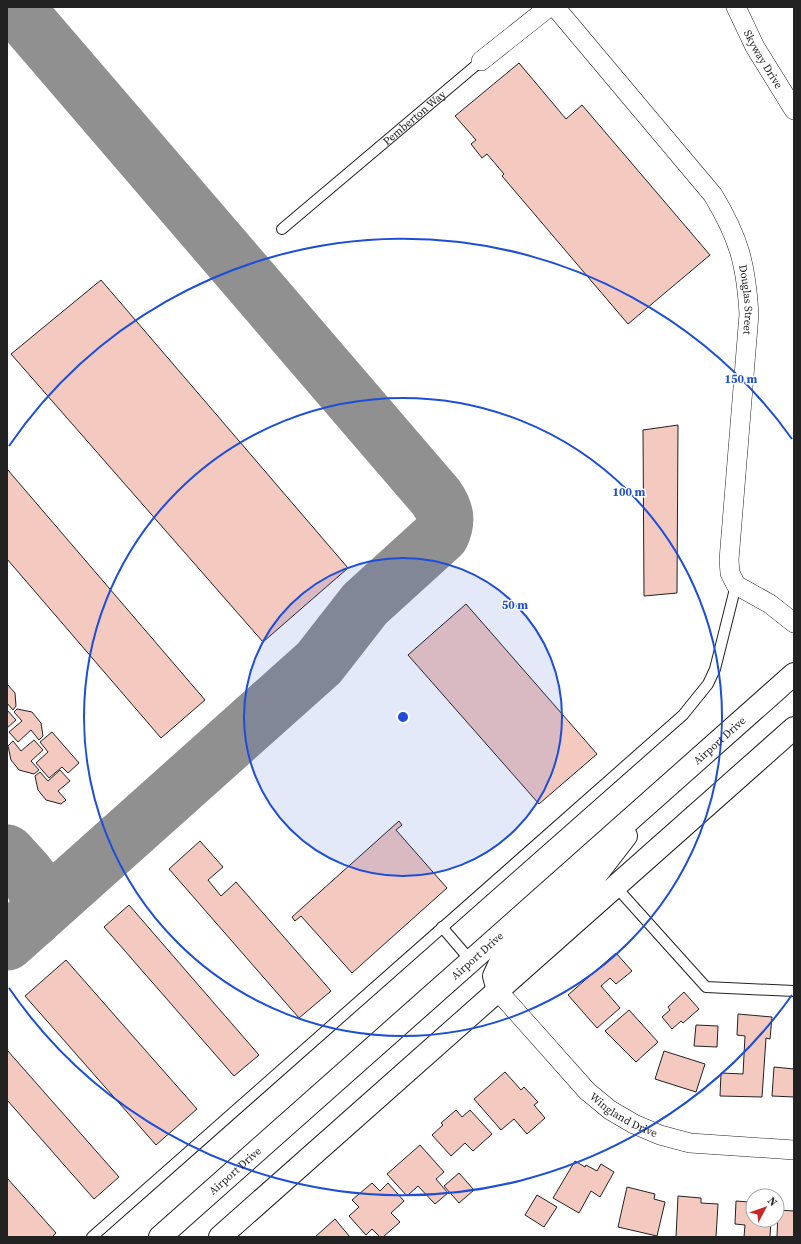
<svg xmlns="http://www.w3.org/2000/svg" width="801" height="1244" viewBox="0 0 801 1244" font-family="'Source Serif 4',serif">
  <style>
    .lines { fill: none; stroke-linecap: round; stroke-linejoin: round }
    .taxiway { stroke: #909090; stroke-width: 57 }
    .building { fill: #f3c9c0; stroke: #222 }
    .service-casing { stroke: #222; stroke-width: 12 }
    .minor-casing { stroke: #222; stroke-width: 20 }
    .secondary-casing { stroke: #222; stroke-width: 24 }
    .service { stroke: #fff; stroke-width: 10 }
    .minor { stroke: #fff; stroke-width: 19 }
    .secondary { stroke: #fff; stroke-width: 22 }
    .ring { fill: none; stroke: #1d4ed8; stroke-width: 2 }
    .labels { text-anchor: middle; stroke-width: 3; stroke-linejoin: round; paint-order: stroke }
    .street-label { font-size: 11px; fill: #222; stroke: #fff }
    .centre { fill: #1d4ed8; stroke: #fff; stroke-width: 2 }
    .ring-label { font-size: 12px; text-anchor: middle; font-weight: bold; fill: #1d4ed8; stroke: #fff; stroke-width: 3; stroke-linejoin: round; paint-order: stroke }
  </style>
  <rect width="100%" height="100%" fill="#fff"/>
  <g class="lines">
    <g class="taxiway">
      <path d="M7,853C24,873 49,891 33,919"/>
      <path d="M7,942L319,663L365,604L441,535C448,520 445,510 436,497L15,7"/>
    </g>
  </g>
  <g class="building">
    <path d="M519,63L566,119L582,105L710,255L628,324L502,176L504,174L487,154L482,158L471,144L476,140L455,116Z"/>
    <path d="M101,280L348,568L263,642L11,354Z"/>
    <path d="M678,425L677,593L644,596L643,430Z"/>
    <path d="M7,469L205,700L161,738L7,559Z"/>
    <path d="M466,604L597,754L539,804L408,655Z"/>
    <path d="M7,684L15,693L16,706L13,710L7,703Z"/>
    <path d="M17,709L32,712L41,723L43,736L39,740L31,730L18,742L9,732L22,721L14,712Z"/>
    <path d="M7,710L16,720L7,728Z"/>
    <path d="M52,732L79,763L68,773L62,767L49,778L36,763L48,752L40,742Z"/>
    <path d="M34,740L43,750L31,761L39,770L34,774L19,770L11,760L8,746L13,741L21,751Z"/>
    <path d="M60,770L70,781L58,791L66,800L61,804L46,800L38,790L35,776L40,772L48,781Z"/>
    <path d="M399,821L402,825L396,830L447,888L352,973L301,916L295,921L292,917Z"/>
    <path d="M200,841L223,867L208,880L221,896L236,882L331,991L299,1018L169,869Z"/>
    <path d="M129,905L259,1055L234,1076L104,927Z"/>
    <path d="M616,953L632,971L616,984L610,978L601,986L620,1008L597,1028L568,995Z"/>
    <path d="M66,960L197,1109L156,1145L25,996Z"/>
    <path d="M684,992L699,1009L683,1023L681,1021L672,1029L662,1017L670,1010L668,1007Z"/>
    <path d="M629,1010L658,1042L636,1062L605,1031Z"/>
    <path d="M738,1014L772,1017L770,1039L766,1038L762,1097L720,1096L721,1073L743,1074L745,1036L737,1035Z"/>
    <path d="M696,1025L718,1026L717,1047L694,1046Z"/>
    <path d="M7,1050L119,1177L94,1199L7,1100Z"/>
    <path d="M664,1051L705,1064L696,1092L655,1079Z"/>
    <path d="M774,1067L794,1069V1097L772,1096Z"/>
    <path d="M505,1072L521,1090L524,1087L538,1102L534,1105L545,1118L527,1134L514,1119L501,1130L474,1099Z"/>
    <path d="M456,1110L462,1117L470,1110L492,1134L473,1151L465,1143L451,1156L432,1135L443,1125L441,1123Z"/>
    <path d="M420,1145L444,1172L436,1179L448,1193L435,1204L418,1186L407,1196L387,1174Z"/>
    <path d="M575,1161L585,1167L586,1165L597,1171L601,1164L614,1172L600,1197L591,1191L579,1213L553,1198Z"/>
    <path d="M459,1173L474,1190L459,1203L444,1186Z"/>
    <path d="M7,1178L56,1233L52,1237H7Z"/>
    <path d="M372,1183L380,1191L388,1183L404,1201L391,1213L400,1222L383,1237H380L372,1229L366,1235L349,1216L359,1207L352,1200Z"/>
    <path d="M627,1187L655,1194L654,1199L665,1202L657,1236L618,1227Z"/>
    <path d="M537,1195L557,1207L544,1227L525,1215Z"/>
    <path d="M678,1196L701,1198V1203L718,1204L716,1237H676Z"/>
    <path d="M750,1199H753V1220H771L770,1237H744L745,1225L735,1224L736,1201L749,1202Z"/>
    <path d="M778,1210L794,1211V1237H777Z"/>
    <path d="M335,1219L350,1237H315Z"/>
  </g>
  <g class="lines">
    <g class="service-casing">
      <g id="service">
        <path id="s1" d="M282,229L481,61"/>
        <path d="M616,887L706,987L794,991"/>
        <path d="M442,927L471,961"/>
        <path d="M92,1237L683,715L708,684L715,669L736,585"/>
      </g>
    </g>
    <g class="minor-casing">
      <g id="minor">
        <path id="s2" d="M555,7L713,195C739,238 746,264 749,314L729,560L730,573L736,585L770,604L794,623"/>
        <path id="s3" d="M736,7L755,47L794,110"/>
        <path d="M481,61L549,7"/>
        <path id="s4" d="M498,991L587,1091L610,1110L634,1124L660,1135L690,1143L794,1150"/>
      </g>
    </g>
    <g class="secondary-casing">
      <g id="secondary">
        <path d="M498,991L494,976L500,963L592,880L626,836"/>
        <path id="s5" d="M160,1237L794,674"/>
        <path d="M220,1237L794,728"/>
      </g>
    </g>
    <use href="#service" class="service"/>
    <use href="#minor" class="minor"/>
    <use href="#secondary" class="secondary"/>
  </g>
  <circle cx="403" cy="717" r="159" fill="#1d4ed8" fill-opacity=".12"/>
  <g class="ring">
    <circle cx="403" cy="717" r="159"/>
    <circle cx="403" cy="717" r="319"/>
    <path d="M792 995A478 478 0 0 1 9 988M9 446A478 478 0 0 1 792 439"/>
  </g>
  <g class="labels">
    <g class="street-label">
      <text dy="4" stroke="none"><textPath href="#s3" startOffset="59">Skyway Drive</textPath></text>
      <text dy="4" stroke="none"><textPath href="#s1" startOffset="173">Pemberton Way</textPath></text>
      <text dy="4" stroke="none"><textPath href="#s2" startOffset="357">Douglas Street</textPath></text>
      <text dy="4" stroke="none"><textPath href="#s5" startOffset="748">Airport Drive</textPath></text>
      <text dy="4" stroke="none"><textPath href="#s5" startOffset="424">Airport Drive</textPath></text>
      <text dy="4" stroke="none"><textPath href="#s4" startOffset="178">Wingland Drive</textPath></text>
      <text dy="4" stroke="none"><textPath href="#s5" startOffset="100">Airport Drive</textPath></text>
    </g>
  </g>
  <circle cx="403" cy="717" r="6" class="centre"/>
  <g class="ring-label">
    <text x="741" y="383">150 m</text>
    <text x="629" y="496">100 m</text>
    <text x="515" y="609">50 m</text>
  </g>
  <rect width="801" height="1244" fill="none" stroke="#222222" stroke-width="16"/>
  <g transform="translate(765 1208) rotate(49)"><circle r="19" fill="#ffffff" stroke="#a7a7a7"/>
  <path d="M0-3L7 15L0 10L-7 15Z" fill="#c62828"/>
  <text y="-6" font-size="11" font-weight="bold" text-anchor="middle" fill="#222222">N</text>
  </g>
</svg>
